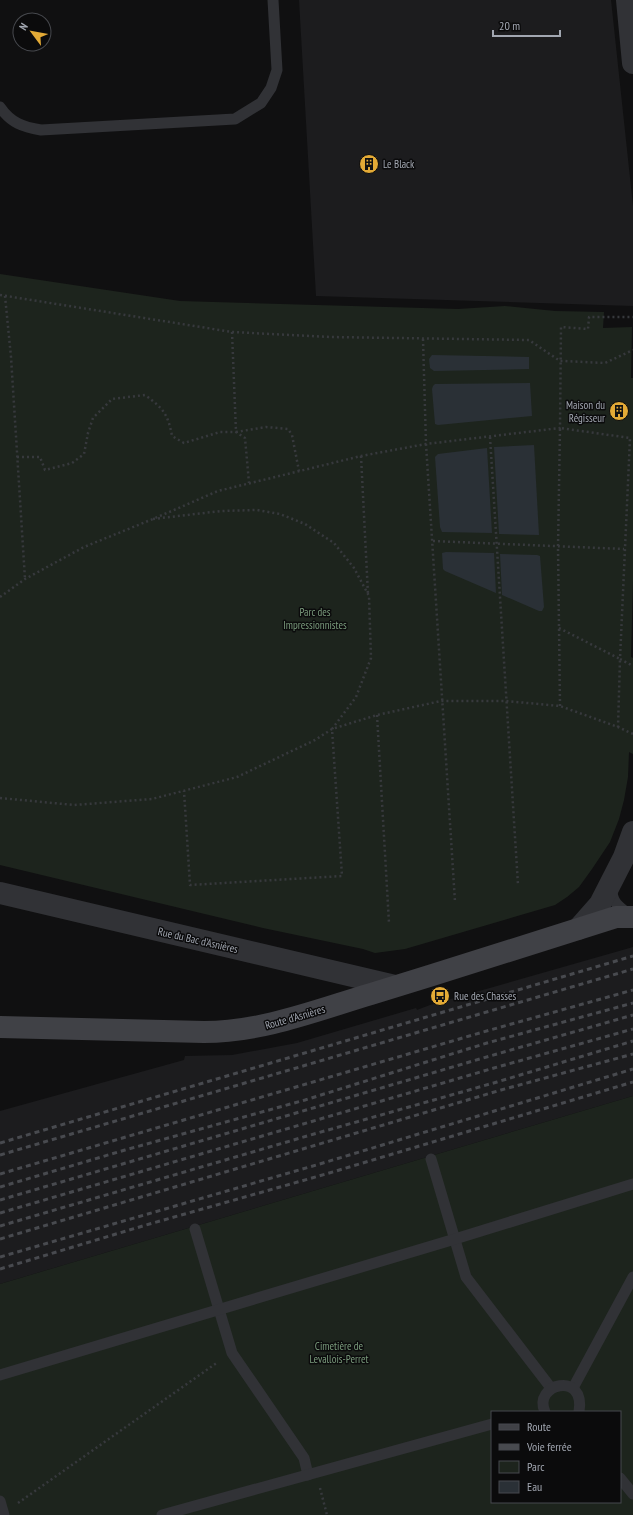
<svg xmlns="http://www.w3.org/2000/svg" width="633" height="1515" viewBox="0 0 633 1515" font-family="'PT Sans Narrow',sans-serif">
  <style>
    .built { fill: #1c1c1e }
    .green { fill: #1d241d; fill-rule: evenodd }
    .water { fill: #2a3036 }
    .lines { fill: none; stroke-linecap: round; stroke-linejoin: round }
    .path { stroke: #37393d; stroke-width: 2.5; stroke-dasharray: 2 3; stroke-linecap: butt }
    .service { stroke: #313236; stroke-width: 11 }
    .minor { stroke: #313236; stroke-width: 22 }
    .secondary { stroke: #404146; stroke-width: 22 }
    .rail { stroke: #484a4f; stroke-width: 3; stroke-dasharray: 5 4; stroke-linecap: butt }
    .labels { text-anchor: middle; stroke-width: 3; stroke-linejoin: round; paint-order: stroke }
    .poi-label { font-size: 11px; fill: #a2a7b1; stroke: #0b0b0c; text-anchor: start }
    .park-label { font-size: 11px; fill: #7a9b7c; stroke: #0b0b0c }
    .street-label { font-size: 11px; fill: #a2a7b1; stroke: #0b0b0c }
  </style>
  <rect width="100%" height="100%" fill="#101011"/>
  <g class="built">
    <path d="M299,0H611L633,206V306L316,296Z"/>
    <path d="M633,947V1096L0,1284V1111L184,1060L185,1056L232,1055L297,1043L416,1008L417,1010L430,1005Z"/>
  </g>
  <g class="green">
    <path d="M0,274L180,301L458,309L505,306L555,311L604,312L603,328L632,327L631,378H633V581L631,657L633,658V754L629,752L628,777L624,800L619,819L610,842L592,869L579,887L567,897L555,905L405,949L375,953L363,949L263,928L0,865Z"/>
    <path d="M633,1096V1515H0V1284ZM492,1412H620V1502H492Z"/>
  </g>
  <g class="water">
    <path d="M432,355L529,357V369L434,371L430,368L429,359Z"/>
    <path d="M530,383L532,416L438,425L435,424L432,389L433,386L435,384Z"/>
    <path d="M534,445L539,535L499,534L494,447Z"/>
    <path d="M487,448L492,533L442,532L440,527L435,457L438,454Z"/>
    <path d="M446,552L494,553L496,593L445,571L443,569L442,553Z"/>
    <path d="M500,554L537,555L540,556L544,607L542,611H539L502,595Z"/>
  </g>
  <g class="lines">
    <g class="path">
      <path d="M0,295L232,332L330,337L529,340L560,361H564L605,363L633,350"/>
      <path d="M5,296L11,357L25,579"/>
      <path d="M232,332L236,432L266,427L288,429L292,435L299,471"/>
      <path d="M423,339L426,444L455,902"/>
      <path d="M490,437L518,885"/>
      <path d="M361,456L368,594"/>
      <path d="M17,457H40L45,470L72,463L84,454L88,433L93,418L112,399L145,395C163,408 168,414 172,436L184,443L220,432H236L245,438L249,483"/>
      <path d="M153,519L221,511L257,510L280,514L305,524L334,543L354,568L369,596L371,658L356,697L332,729L342,876L190,885L184,791"/>
      <path d="M433,541L624,549"/>
      <path d="M0,597L25,579L84,547L153,519L218,491L361,456L426,444L560,428L561,327L588,329L589,317H633"/>
      <path d="M559,628L620,659L618,727"/>
      <path d="M560,706L558,547L560,428L630,438L620,659L633,666"/>
      <path d="M377,715L389,923"/>
      <path d="M0,798L74,805L152,799L237,777L315,740L332,729L377,715L441,701H506L560,706L618,727L633,734"/>
      <path d="M320,1488L327,1515"/>
      <path d="M18,1503L218,1362"/>
    </g>
    <g class="service">
      <path d="M0,107C11,123 23,127 41,130L235,119L261,103L271,88L277,70L273,0"/>
      <path d="M612,886C611,902 618,906 630,915"/>
      <path d="M431,1159L466,1277L551,1388"/>
      <path d="M195,1229L232,1353L304,1458L308,1475"/>
      <path d="M0,1375L455,1239L633,1184"/>
      <path d="M573,1388L633,1277"/>
      <path d="M545,1412C532,1384 586,1370 579,1412"/>
      <path d="M620,1478L633,1494"/>
      <path d="M0,1501L4,1515"/>
      <path d="M162,1515L492,1424"/>
    </g>
    <g class="minor">
      <path d="M627,0L633,63"/>
      <path d="M0,893L395,986"/>
      <path d="M578,929L600,904L624,857L633,832"/>
    </g>
    <path class="secondary" d="M0,1027L204,1032C262,1032 317,1010 371,994C453,969 535,943 616,917H633"/>
    <g class="rail">
      <path d="M0,1143L633,956"/>
      <path d="M0,1155L633,969"/>
      <path d="M0,1174L483,1032L633,990"/>
      <path d="M0,1187L125,1150L305,1100L487,1043L633,1003"/>
      <path d="M0,1200L490,1056L633,1015"/>
      <path d="M0,1213L494,1068L633,1029"/>
      <path d="M0,1226L314,1134L497,1082L633,1041"/>
      <path d="M0,1239L501,1090L633,1054"/>
      <path d="M0,1257L323,1163L633,1069"/>
      <path d="M0,1269L146,1225L326,1174L633,1082"/>
    </g>
  </g>
  <defs>
    <g id="building-disc" transform="scale(1)"><circle r="9.5" fill="#e3aa36" stroke="#0b0b0c"/><path d="M-4-6H4V6H1V3H-1V6H-4ZM-2.5-4.3h1.7v1.8h-1.7ZM.8-4.3h1.7v1.8H.8ZM-2.5-1h1.7V.8h-1.7ZM.8-1h1.7V.8H.8Z" fill="#111"/></g>
    <g id="bus-disc" transform="scale(1)"><circle r="9.5" fill="#e3aa36" stroke="#0b0b0c"/><path d="M-5-6H5V4H4V6H2V4H-2V6H-4V4H-5ZM-3.5-4V0h7V-4ZM-3.5 1.2v1.5H-2V1.2ZM2 1.2v1.5H3.5V1.2Z" fill="#111"/></g>
  </defs>
  <g fill-rule="evenodd">
    <use href="#building-disc" x="369" y="164"/>
    <use href="#building-disc" x="619" y="411"/>
    <use href="#bus-disc" x="440" y="996"/>
  </g>
  <g class="labels">
    <g class="poi-label">
      <text x="383" y="168">Le Black</text>
      <text x="605" y="409" text-anchor="end">Maison du<tspan x="605" dy="13">Régisseur</tspan></text>
      <text x="454" y="1000">Rue des Chasses</text>
    </g>
    <g class="park-label">
      <text x="315" y="616">Parc des<tspan x="315" dy="13">Impressionnistes</tspan></text>
      <text x="339" y="1350">Cimetière de<tspan x="339" dy="13">Levallois-Perret</tspan></text>
    </g>
    <g class="street-label">
      <text transform="translate(198 940) rotate(13)" y="4">Rue du Bac d’Asnières</text>
      <text transform="translate(295 1017) rotate(-16)" y="4">Route d'Asnières</text>
    </g>
  </g>
  <rect x="491" y="1411" width="130" height="92" fill="#0b0b0c" stroke="#47494e"/>
  <rect x="499" y="1424" width="20" height="6" fill="#404146" stroke="#47494e"/>
  <text x="527" y="1431" font-size="12" fill="#a2a7b1">Route</text>
  <rect x="499" y="1444" width="20" height="6" fill="#484a4f" stroke="#47494e"/>
  <text x="527" y="1451" font-size="12" fill="#a2a7b1">Voie ferrée</text>
  <rect x="499" y="1461" width="20" height="12" fill="#1d241d" stroke="#47494e"/>
  <text x="527" y="1471" font-size="12" fill="#a2a7b1">Parc</text>
  <rect x="499" y="1481" width="20" height="12" fill="#2a3036" stroke="#47494e"/>
  <text x="527" y="1491" font-size="12" fill="#a2a7b1">Eau</text>
  <g transform="translate(32 32) rotate(302)"><circle r="19" fill="#0b0b0c" stroke="#47494e"/>
  <path d="M0-3L7 15L0 10L-7 15Z" fill="#e3aa36"/>
  <text y="-6" font-size="11" font-weight="bold" text-anchor="middle" fill="#a2a7b1">N</text>
  </g>
  <path d="M493 30v6h67v-6" fill="none" stroke="#a2a7b1" stroke-width="2"/>
  <text x="499" y="30" font-size="12" fill="#a2a7b1" stroke="#0b0b0c" stroke-width="3" paint-order="stroke">20 m</text>
</svg>
